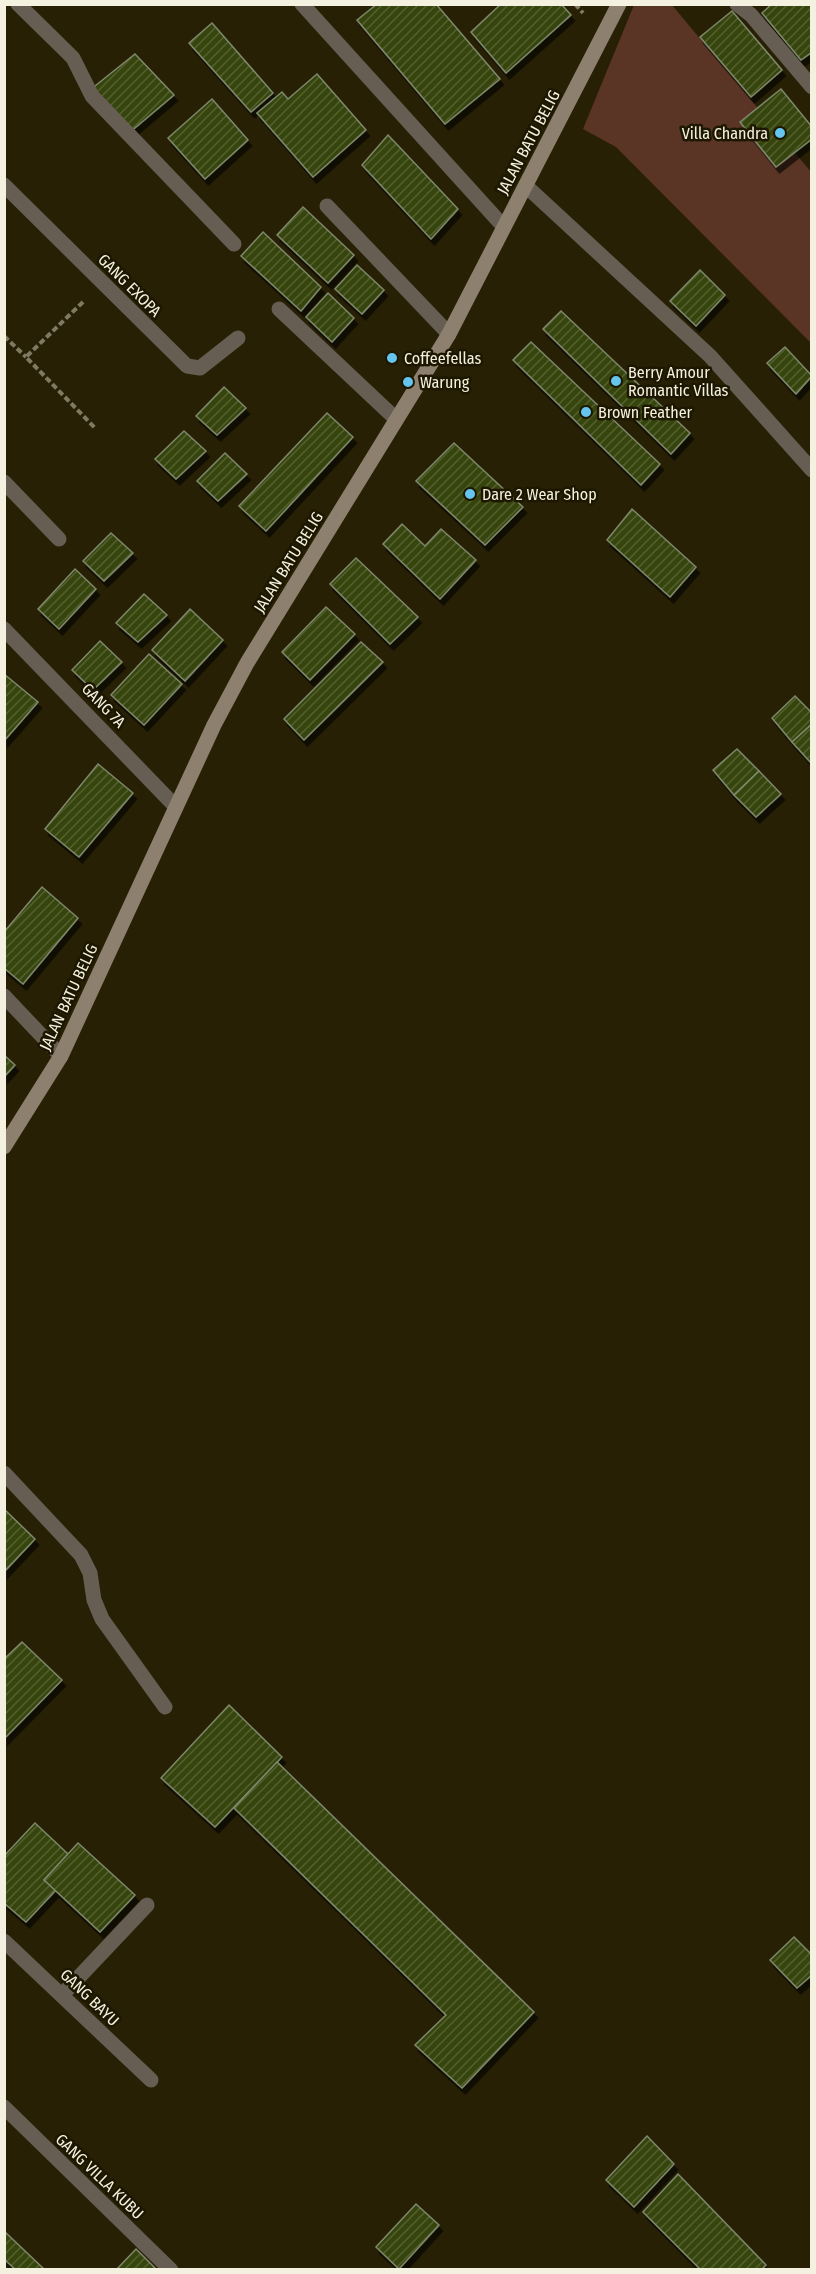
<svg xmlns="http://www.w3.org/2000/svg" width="816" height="2274" viewBox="0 0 816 2274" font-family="'Fira Sans Condensed',sans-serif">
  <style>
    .grass { fill: #5a3525 }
    .building { fill: url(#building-hatch); stroke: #7e886c; stroke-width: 1.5; filter: url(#shadow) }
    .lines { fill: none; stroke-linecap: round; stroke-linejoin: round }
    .path { stroke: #7f7a63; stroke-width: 4; stroke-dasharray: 6 3; stroke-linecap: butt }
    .lane { stroke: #665d53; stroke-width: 15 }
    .street { stroke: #665d53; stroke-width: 15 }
    .secondary { stroke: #8e806f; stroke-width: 15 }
    .poi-dot { fill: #65c5ee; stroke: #1d1700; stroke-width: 2 }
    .labels { text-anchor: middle; stroke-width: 5; stroke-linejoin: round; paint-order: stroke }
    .poi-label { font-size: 16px; fill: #f4f1e0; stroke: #1d1700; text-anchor: start }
    .street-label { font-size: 16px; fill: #f4f1e0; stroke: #1d1700 }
  </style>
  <defs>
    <pattern id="building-hatch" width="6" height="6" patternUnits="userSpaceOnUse" patternTransform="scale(1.5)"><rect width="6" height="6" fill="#36450c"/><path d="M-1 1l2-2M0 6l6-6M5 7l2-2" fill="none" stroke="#54602f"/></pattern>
    <filter id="shadow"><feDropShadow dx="3.5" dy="6" stdDeviation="0" flood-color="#0009"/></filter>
  </defs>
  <rect width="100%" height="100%" fill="#272005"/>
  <path class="grass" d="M634,5H672L811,172V343L616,147L583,129Z"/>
  <g class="building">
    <path d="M377,4H436L500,79L445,124L357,20Z"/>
    <path d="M501,4H561L571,15L506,73L471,32Z"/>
    <path d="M772,4H812V52L801,60L762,13Z"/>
    <path d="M732,11L782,70L751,97L700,37Z"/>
    <path d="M212,23L273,93L251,112L189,43Z"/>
    <path d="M135,54L174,95L129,133L90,90Z"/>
    <path d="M317,74L366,130L313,177L257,113L282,92L288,99Z"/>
    <path d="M781,89L812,127V139L776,167L740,122Z"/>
    <path d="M212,99L248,140L205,179L168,138Z"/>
    <path d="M388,135L458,209L431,239L362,165Z"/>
    <path d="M303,207L354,255L328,283L277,235Z"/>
    <path d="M263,232L321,287L301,311L241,256Z"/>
    <path d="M357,265L384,290L362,314L335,289Z"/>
    <path d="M700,270L725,295L696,326L670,301Z"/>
    <path d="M328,293L354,318L332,342L306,317Z"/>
    <path d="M561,311L690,433L671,454L543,329Z"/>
    <path d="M531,342L660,464L641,485L513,360Z"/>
    <path d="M785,347L812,376L796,394L767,363Z"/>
    <path d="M224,387L246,408L217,435L196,416Z"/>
    <path d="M327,413L353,437L266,531L239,506Z"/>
    <path d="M184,431L206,451L176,479L155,459Z"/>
    <path d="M454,443L523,507L485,545L416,481Z"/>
    <path d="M225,453L247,474L218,501L197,481Z"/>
    <path d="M632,509L696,567L670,597L607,540Z"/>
    <path d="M402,524L425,546L441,529L476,560L440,599L383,544Z"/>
    <path d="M111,533L133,553L104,581L83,561Z"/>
    <path d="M356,558L418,617L390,644L330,584Z"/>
    <path d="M75,569L96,589L59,629L38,609Z"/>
    <path d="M144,594L167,615L138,642L116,623Z"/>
    <path d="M326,607L355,634L310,680L282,652Z"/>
    <path d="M190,609L223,640L185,681L152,650Z"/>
    <path d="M100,641L122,662L93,690L72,670Z"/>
    <path d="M361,642L383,662L304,740L284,719Z"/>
    <path d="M149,654L182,684L144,725L111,695Z"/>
    <path d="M4,674L38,702L4,741Z"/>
    <path d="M795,696L812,713V724L792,742L772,718Z"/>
    <path d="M812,724V764L792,742Z"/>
    <path d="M737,749L759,771L734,795L713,770Z"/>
    <path d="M98,764L133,793L79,857L45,829Z"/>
    <path d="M759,771L781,794L756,817L734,795Z"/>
    <path d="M42,887L78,918L23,984L4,968V932Z"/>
    <path d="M4,1055L15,1065L4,1077Z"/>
    <path d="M4,1509L35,1539L4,1572Z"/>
    <path d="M22,1642L62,1680L4,1739V1659Z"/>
    <path d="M229,1705L282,1757L215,1827L161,1778Z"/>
    <path d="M277,1762L534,2012L462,2088L415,2045L446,2015L234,1808Z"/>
    <path d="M35,1823L68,1854L44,1880L56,1890L26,1922L4,1903V1856Z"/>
    <path d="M78,1843L135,1895L100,1932L44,1880Z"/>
    <path d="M794,1937L812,1955V1975L797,1988L770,1960Z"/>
    <path d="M647,2136L674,2164L634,2207L606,2180Z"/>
    <path d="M678,2174L766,2265L761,2270H701L643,2212Z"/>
    <path d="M416,2204L439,2225L399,2269L376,2247Z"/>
    <path d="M4,2231L45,2270H16L4,2259Z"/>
    <path d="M136,2249L157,2270H116Z"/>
  </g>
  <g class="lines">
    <g class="path">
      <path d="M575,4L583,13"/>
      <path d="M83,302L26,357L96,429"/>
      <path d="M4,336L26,357"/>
    </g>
    <path class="lane" d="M4,1473L81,1555L90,1573L94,1600L102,1619L165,1707"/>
    <g class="street">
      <path d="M18,4L73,58L92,96L234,244"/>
      <path d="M302,4L504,227"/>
      <path d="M737,4L751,15L812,87"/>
      <path d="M4,185L187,366L200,368L238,338"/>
      <path d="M526,186L710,356L812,470"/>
      <path d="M327,206L449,334"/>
      <path d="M279,309L396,419"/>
      <path d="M4,482L59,539"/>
      <path d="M4,629L176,807"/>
      <path d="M4,996L61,1056"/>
      <path d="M4,1941L151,2080"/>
      <path d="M62,1995L147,1905"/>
      <path d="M4,2107L171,2270"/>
    </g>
    <path class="secondary" d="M4,1147L61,1056L214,725L247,663L449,334L619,4"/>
  </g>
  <g class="poi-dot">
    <circle cx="780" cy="133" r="6"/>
    <circle cx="392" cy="358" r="6"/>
    <circle cx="616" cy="381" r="6"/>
    <circle cx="408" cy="382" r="6"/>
    <circle cx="586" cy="412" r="6"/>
    <circle cx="470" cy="494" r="6"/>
  </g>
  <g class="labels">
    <g class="poi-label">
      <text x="768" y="139" text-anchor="end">Villa Chandra</text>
      <text x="404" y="364">Coffeefellas</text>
      <text x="628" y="378">Berry Amour<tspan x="628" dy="18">Romantic Villas</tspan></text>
      <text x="420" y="388">Warung</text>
      <text x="598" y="418">Brown Feather</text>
      <text x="482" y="500">Dare 2 Wear Shop</text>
    </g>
    <g class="street-label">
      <text transform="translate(528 142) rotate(-62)" y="6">JALAN BATU BELIG</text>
      <text transform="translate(130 285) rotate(45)" y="6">GANG EXOPA</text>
      <text transform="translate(288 562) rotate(-58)" y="6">JALAN BATU BELIG</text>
      <text transform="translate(104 705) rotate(46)" y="6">GANG 7A</text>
      <text transform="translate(68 997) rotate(-65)" y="6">JALAN BATU BELIG</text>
      <text transform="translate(90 1997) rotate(44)" y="6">GANG BAYU</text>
      <text transform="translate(100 2176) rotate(44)" y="6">GANG VILLA KUBU</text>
    </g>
  </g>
  <rect width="816" height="2274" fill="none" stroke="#f4f1e0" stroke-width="12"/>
</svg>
